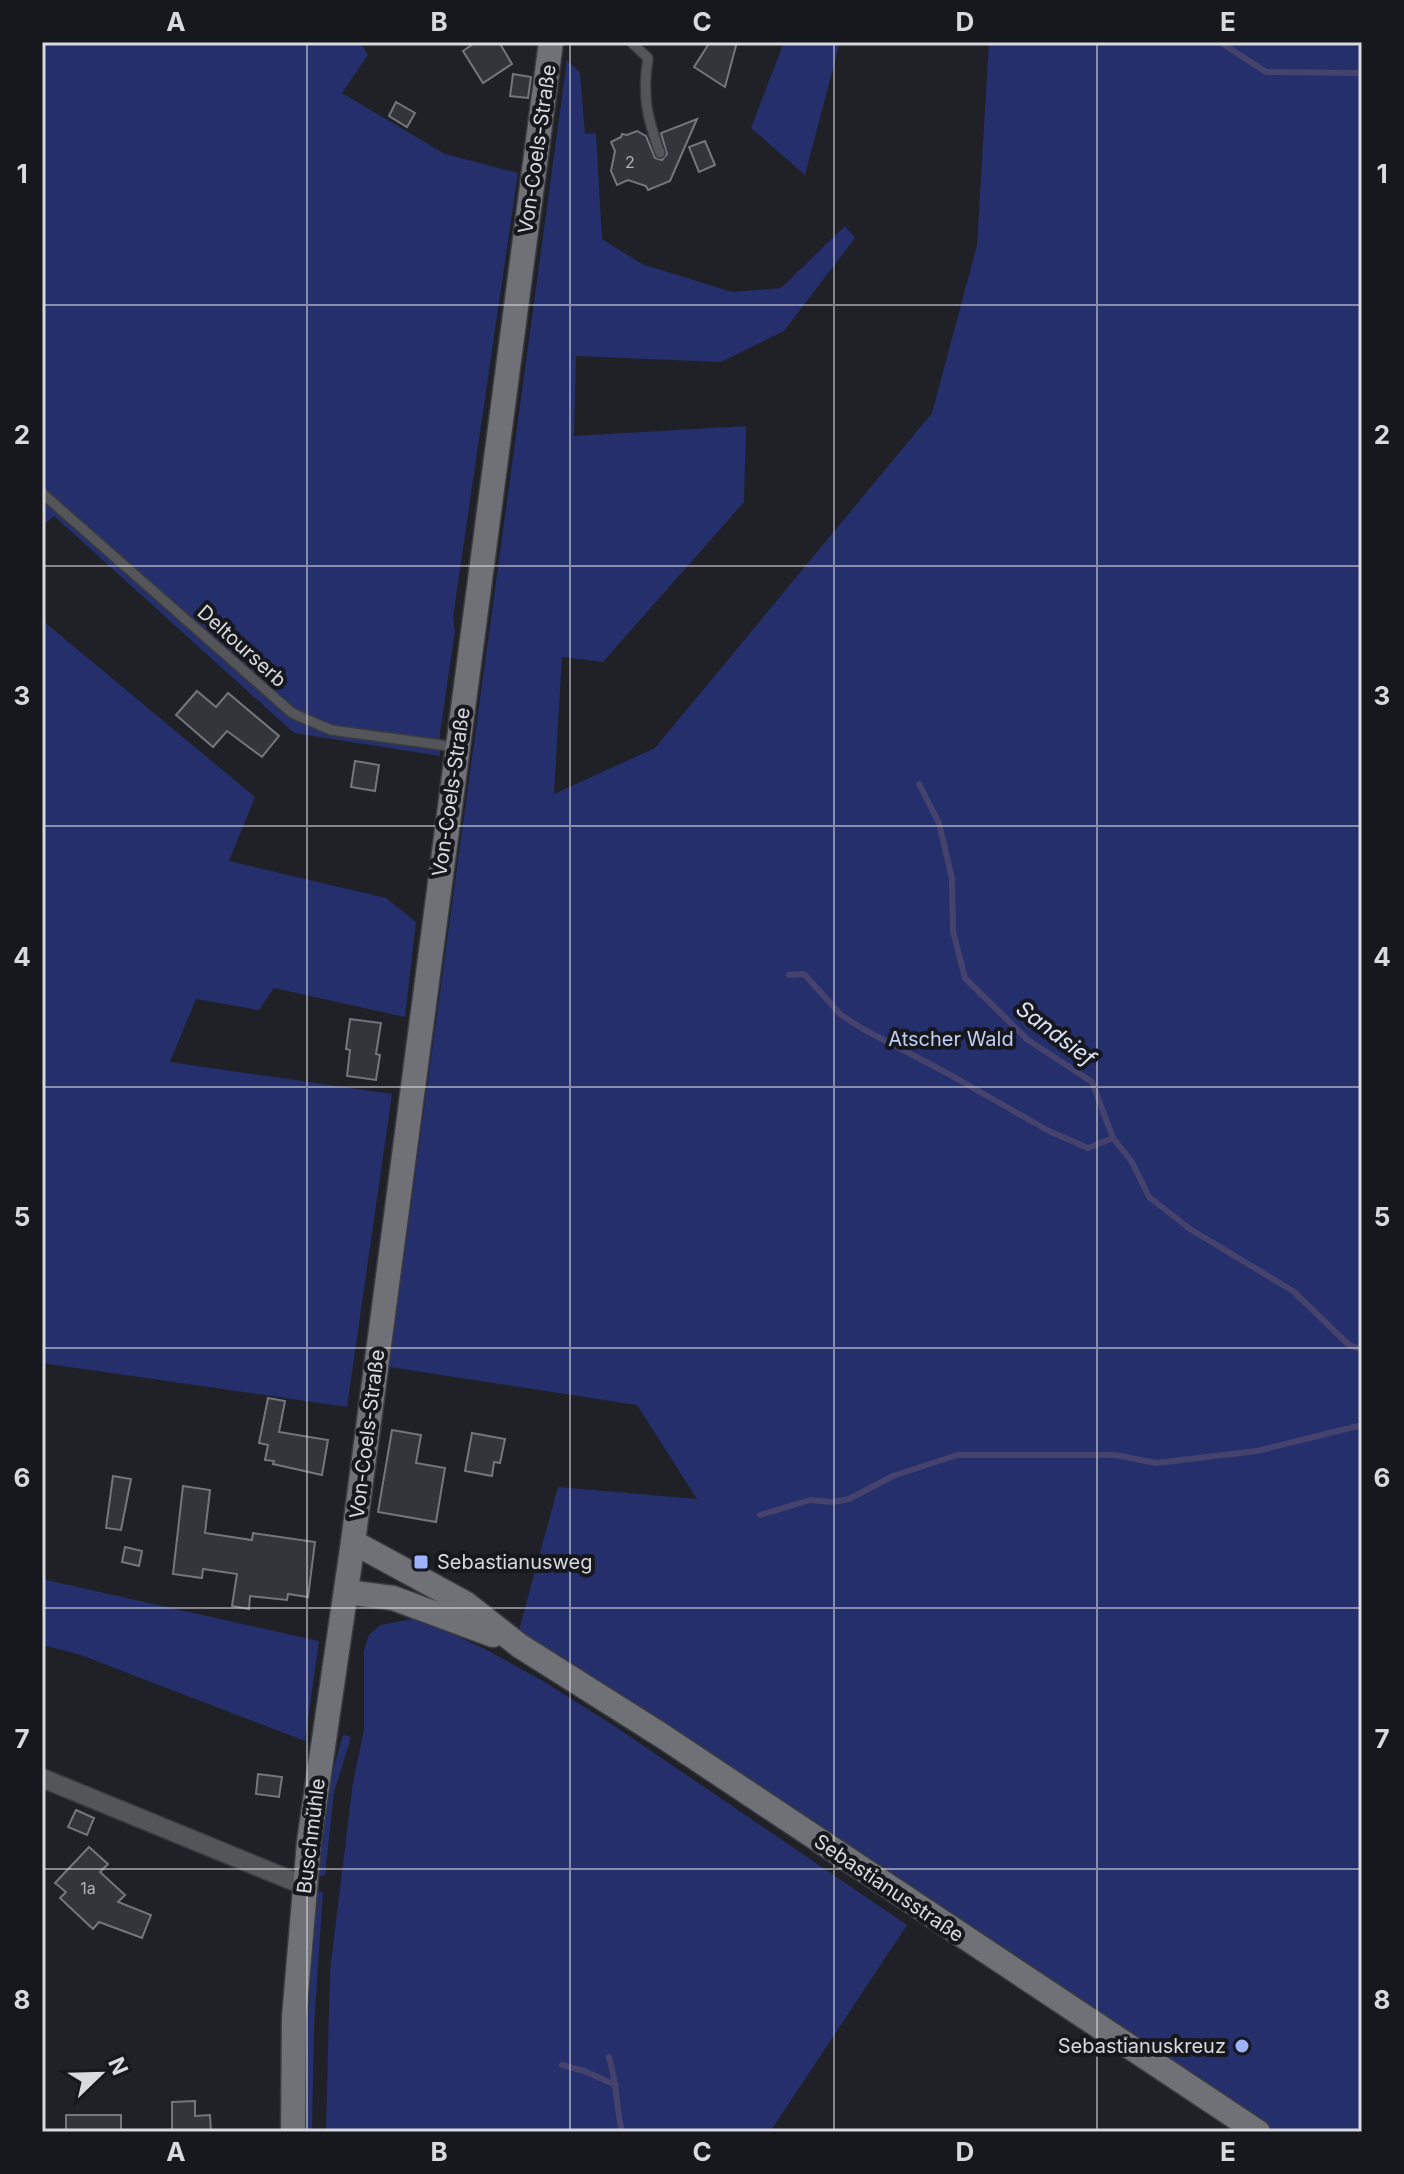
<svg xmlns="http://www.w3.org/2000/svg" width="1404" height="2174" viewBox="0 0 1404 2174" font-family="Inter,sans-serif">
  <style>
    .green { fill: #242f6b }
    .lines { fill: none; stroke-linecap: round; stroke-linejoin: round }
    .stream { stroke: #45426e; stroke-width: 6 }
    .building { fill: #33353b; stroke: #74767e; stroke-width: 2 }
    .lane-casing { stroke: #393b41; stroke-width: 12 }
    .street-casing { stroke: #393b41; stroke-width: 21 }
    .secondary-casing { stroke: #393b41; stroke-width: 27 }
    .lane { stroke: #545558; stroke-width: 9 }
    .street { stroke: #545558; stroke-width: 18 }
    .secondary { stroke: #707176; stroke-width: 24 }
    .grid { fill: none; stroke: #d8dade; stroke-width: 2; stroke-opacity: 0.55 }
    .poi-dot { fill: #9eb3fd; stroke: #16181d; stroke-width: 3 }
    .labels { text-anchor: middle; stroke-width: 8; stroke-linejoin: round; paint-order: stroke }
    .number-label { font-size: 16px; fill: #afb1b5 }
    .street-label { font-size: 20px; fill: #d8dade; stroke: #16181d }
    .park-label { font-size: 20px; fill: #c2cef5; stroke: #16181d }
    .poi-label { font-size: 20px; fill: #d8dade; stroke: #16181d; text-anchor: start }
    .water-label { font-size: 22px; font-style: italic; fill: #dee4f8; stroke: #16181d }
    .neatline { fill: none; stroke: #d8dade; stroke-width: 3 }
    .grid-label { font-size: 26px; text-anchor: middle; font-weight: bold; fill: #d8dade }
  </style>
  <rect width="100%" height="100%" fill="#1f2127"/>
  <g class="green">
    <path d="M42,42H360L368,55L342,93L445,154L518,173L453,617L455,631L440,733V756L294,733L54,516L42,526Z"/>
    <path d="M784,42H840L805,175L751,128Z"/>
    <path d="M989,42H1362V2132H1275L519,1630L558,1487L697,1499L637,1405L389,1367L567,60L580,73L585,134L596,133L602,239L642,264L732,292L781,288L845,226L855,238L784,331L721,362L576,356L574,436L746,426L744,502L603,662L562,657L554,794L655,748L932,413L977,245Z"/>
    <path d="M42,620L255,797L229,861L386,898L416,922L405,1017L274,988L259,1010L196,999L170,1062L392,1094L347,1407L42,1363Z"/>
    <path d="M42,1579L319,1641L305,1741L78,1654L42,1645Z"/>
    <path d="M413,1619L428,1623L487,1650L543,1681L616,1727L907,1925L770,2132H326L330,1970L353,1782L364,1730V1650L369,1635L380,1625Z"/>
    <path d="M343,1735L351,1737L334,1792L325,1875L319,1876L328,1787Z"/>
    <path d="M317,1891L323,1892L314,2026L312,2132H305L307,2028Z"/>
  </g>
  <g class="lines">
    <g class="stream">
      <path d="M1220,42L1266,72L1362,73"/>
      <path d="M919,784L939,823L952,879L953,931L965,978L1028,1040L1092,1082L1113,1138L1132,1162L1149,1197L1190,1229L1293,1291L1349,1345L1362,1350"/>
      <path d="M789,975L804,974L841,1015L863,1029L945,1072L1049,1131L1088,1148L1113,1138"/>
      <path d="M760,1515L810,1500L833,1502L849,1499L893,1476L957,1455H1115L1156,1463L1257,1451L1362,1425"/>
      <path d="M609,2057C617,2082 616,2107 622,2132"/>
      <path d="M562,2065L584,2071L616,2085"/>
    </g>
  </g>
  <g class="building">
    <path d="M476,42H499L512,64L483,83L463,51Z"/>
    <path d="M710,42H737L725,87L694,67Z"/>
    <path d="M513,74L531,77L528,98L510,96Z"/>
    <path d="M396,102L415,113L407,127L389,116Z"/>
    <path d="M697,119L670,181L648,190L646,186L628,180L617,185L611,171L615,151L611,142L621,137L622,134L627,135L637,131L646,136L655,158L662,160L667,154L661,133Z"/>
    <path d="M705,141L715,165L699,172L689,147Z"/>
    <path d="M197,691L216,707L228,693L279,736L262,757L227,731L213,747L176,715Z"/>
    <path d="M355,761L379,765L375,791L351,787Z"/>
    <path d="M350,1019L381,1023L376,1054L380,1055L376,1080L347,1076L350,1050L346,1049Z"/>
    <path d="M268,1398L285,1401L279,1432L328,1440L322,1475L273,1464L274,1461L265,1460L268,1445L259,1443Z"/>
    <path d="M392,1430L421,1435L416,1463L445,1468L436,1522L378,1512Z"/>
    <path d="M472,1433L505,1439L500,1463L494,1462L492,1476L465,1471Z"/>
    <path d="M113,1476L131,1479L121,1530L106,1528Z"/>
    <path d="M183,1486L210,1490L205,1533L252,1540L253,1533L315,1542L308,1597L288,1594L287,1600L250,1596L249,1609L232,1606L237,1574L203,1569L202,1578L173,1574Z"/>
    <path d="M125,1547L142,1551L139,1566L122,1562Z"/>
    <path d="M258,1774L282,1777L279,1797L256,1794Z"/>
    <path d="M76,1810L94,1818L87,1835L68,1827Z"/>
    <path d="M89,1847L108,1864L100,1872L125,1895L118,1902L151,1915L142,1938L99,1922L93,1929L60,1898L66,1892L55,1883Z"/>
    <path d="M195,2101V2116L210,2115L211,2132H172V2102Z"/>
    <rect x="66" y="2115" width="55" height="17"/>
  </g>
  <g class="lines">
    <g class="lane-casing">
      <g id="lane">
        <path d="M631,42L648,58C642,96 647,118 660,153"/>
        <path d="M42,493L292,713L331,730L456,747"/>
      </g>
    </g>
    <g class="street-casing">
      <path id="street" d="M42,1778L293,1881L305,1883"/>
    </g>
    <g class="secondary-casing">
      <g id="secondary">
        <path d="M353,1542L465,1603L520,1646L661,1735L1258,2132"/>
        <path d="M346,1592L393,1598L493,1635"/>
        <path d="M293,2132L294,2018L309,1842L353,1542L551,42"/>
      </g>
    </g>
    <use href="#lane" class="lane"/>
    <use href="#street" class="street"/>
    <use href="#secondary" class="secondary"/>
  </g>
  <path class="grid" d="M307,42V2132M570,42V2132M834,42V2132M1097,42V2132M42,305H1362M42,566H1362M42,826H1362M42,1087H1362M42,1348H1362M42,1608H1362M42,1869H1362"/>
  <g class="poi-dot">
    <rect x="413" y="1554" width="16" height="16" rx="4"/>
    <circle cx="1242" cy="2046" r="8"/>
  </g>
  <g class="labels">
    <g class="number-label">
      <text x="630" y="168">2</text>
      <text x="88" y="1894">1a</text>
    </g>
    <g class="street-label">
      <text transform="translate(537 149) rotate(-82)" y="7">Von-Coels-Straße</text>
      <text transform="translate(242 646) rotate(42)" y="7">Deltourserb</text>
      <text transform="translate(451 792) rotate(-82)" y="7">Von-Coels-Straße</text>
      <text transform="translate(367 1434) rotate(-83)" y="7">Von-Coels-Straße</text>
      <text transform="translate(311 1836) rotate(-83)" y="7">Buschmühle</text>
      <text transform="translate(889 1888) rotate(34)" y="7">Sebastianusstraße</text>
    </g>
    <g class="park-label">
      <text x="951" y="1046">Atscher Wald</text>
    </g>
    <g class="poi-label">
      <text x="437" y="1569">Sebastianusweg</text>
      <text x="1226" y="2053" text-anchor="end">Sebastianuskreuz</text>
    </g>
    <g class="water-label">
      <text transform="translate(1056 1033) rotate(37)" y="8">Sandsief</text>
    </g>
  </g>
  <rect width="1404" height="2174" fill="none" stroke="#16181d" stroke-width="88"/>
  <g transform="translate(100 2074) rotate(67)" stroke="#16181d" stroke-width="6" paint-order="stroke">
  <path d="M0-6L14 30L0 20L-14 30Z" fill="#d8dade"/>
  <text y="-12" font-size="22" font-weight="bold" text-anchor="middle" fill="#d8dade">N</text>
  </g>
  <rect x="44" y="44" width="1316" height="2086" class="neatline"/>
  <g class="grid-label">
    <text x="176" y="31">A</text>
    <text x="439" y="31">B</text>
    <text x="702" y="31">C</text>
    <text x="965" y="31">D</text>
    <text x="1228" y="31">E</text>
    <text x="22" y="183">1</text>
    <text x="1382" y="183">1</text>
    <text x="22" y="444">2</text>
    <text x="1382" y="444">2</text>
    <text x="22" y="705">3</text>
    <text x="1382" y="705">3</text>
    <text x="22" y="966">4</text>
    <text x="1382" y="966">4</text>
    <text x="22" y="1226">5</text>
    <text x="1382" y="1226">5</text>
    <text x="22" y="1487">6</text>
    <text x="1382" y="1487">6</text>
    <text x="22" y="1748">7</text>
    <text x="1382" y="1748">7</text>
    <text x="22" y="2009">8</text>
    <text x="1382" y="2009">8</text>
    <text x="176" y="2161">A</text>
    <text x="439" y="2161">B</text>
    <text x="702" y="2161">C</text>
    <text x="965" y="2161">D</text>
    <text x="1228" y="2161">E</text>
  </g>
</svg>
